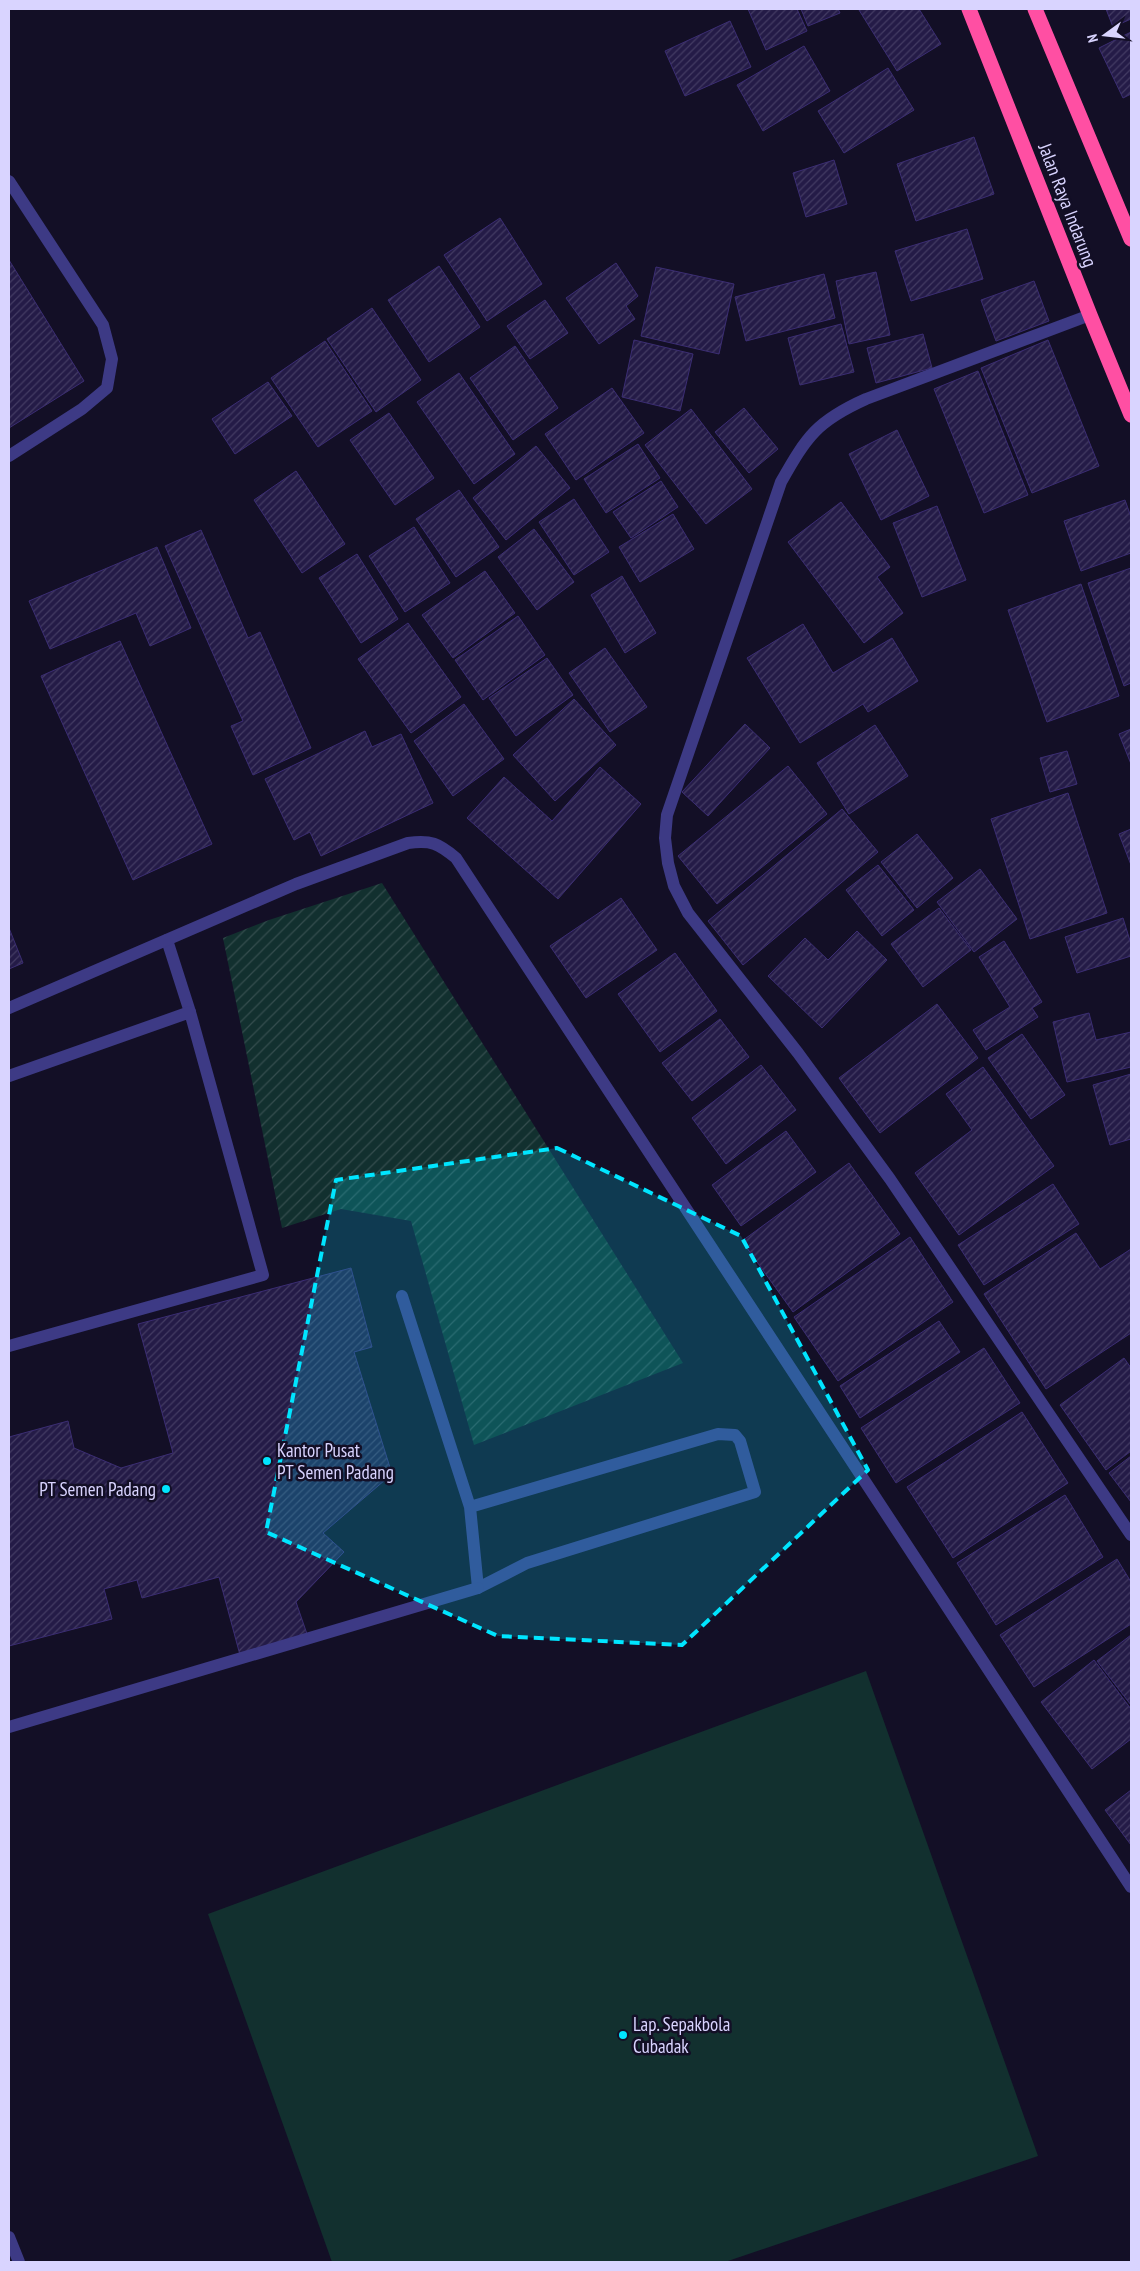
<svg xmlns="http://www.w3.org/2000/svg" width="1140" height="2271" viewBox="0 0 1140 2271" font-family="'PT Sans Narrow',sans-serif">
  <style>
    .garden { fill: url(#garden-furrows) }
    .pitch { fill: #12302f }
    .building { fill: url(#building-hatch); stroke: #3b2d73 }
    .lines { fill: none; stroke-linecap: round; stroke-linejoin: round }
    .minor { stroke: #3d3a85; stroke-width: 12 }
    .highway { stroke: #ff4fa3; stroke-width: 15 }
    .marked { fill: #00e5ff; fill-opacity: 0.2; stroke: #00e5ff; stroke-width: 4; stroke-dasharray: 10 6; stroke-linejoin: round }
    .poi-dot { fill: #00e5ff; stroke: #130f26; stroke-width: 2 }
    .labels { text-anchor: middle; stroke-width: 5; stroke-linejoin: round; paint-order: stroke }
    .street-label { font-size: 19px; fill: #d9d4ff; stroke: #130f26 }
    .poi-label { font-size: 19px; fill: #d9d4ff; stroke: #130f26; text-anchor: start }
  </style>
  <defs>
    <pattern id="garden-furrows" width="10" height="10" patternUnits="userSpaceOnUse" patternTransform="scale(1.25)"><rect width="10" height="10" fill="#12302f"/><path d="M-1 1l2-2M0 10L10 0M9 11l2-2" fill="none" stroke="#344d4e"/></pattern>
    <pattern id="building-hatch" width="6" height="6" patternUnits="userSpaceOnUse" patternTransform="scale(1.25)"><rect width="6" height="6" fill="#241b47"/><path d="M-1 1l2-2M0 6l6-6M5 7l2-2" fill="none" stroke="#433b63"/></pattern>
  </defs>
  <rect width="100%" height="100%" fill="#130f26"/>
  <path class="garden" d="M382,883L683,1363L474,1445L411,1221L341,1209L282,1228L223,938L269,920Z"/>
  <path class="pitch" d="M866,1671L1038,2156L725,2262H332L208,1914Z"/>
  <g class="building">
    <path d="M748,9H797L807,31L766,50Z"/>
    <path d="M801,9H838L840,13L808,26Z"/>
    <path d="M861,9H919L941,44L897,71L859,10Z"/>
    <path d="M1106,9H1131V19L1113,27Z"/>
    <path d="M730,21L751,67L685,96L665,51Z"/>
    <path d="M1131,32V94L1123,98L1099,48Z"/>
    <path d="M804,46L830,91L763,131L737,85Z"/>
    <path d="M888,68L914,110L844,153L818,111Z"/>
    <path d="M974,137L994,194L916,221L897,164Z"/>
    <path d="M834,160L847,204L806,217L793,173Z"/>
    <path d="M500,218L542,284L487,321L444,255Z"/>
    <path d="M967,229L983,279L911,301L895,251Z"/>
    <path d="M9,260L84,381L9,428Z"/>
    <path d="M616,263L638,296L626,306L635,319L599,344L566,298Z"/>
    <path d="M439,266L480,327L429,362L388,300Z"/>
    <path d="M656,267L734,284L719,354L641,336Z"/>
    <path d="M876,272L890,335L849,344L836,281Z"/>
    <path d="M824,274L835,318L746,341L735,297Z"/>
    <path d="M1034,281L1049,321L996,341L981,300Z"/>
    <path d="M545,300L568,333L530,359L507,326Z"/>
    <path d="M372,308L421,380L376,412L327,339Z"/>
    <path d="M841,324L854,372L800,385L788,338Z"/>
    <path d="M923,334L932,368L876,383L867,348Z"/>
    <path d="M634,340L693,354L680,411L622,397Z"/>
    <path d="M1048,340L1099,466L1032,493L981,368Z"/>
    <path d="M325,341L372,411L318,447L271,378Z"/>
    <path d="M515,346L558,408L513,440L470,378Z"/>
    <path d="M978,371L1028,495L984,513L934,389Z"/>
    <path d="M459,373L515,454L474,484L417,402Z"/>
    <path d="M268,382L292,416L235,454L212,419Z"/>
    <path d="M612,388L644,433L576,480L545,434Z"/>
    <path d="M744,408L778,449L749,473L715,432Z"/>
    <path d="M691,409L752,489L706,524L645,445Z"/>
    <path d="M389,413L434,478L395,505L350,440Z"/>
    <path d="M897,430L929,496L881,520L849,454Z"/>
    <path d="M638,444L660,478L606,513L584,479Z"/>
    <path d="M536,446L570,488L506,540L473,498Z"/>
    <path d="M296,471L345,544L302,573L254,500Z"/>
    <path d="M661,481L678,507L631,538L613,512Z"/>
    <path d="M459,490L499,547L456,577L416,519Z"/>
    <path d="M574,499L609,552L574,575L539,522Z"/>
    <path d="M1125,500L1131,517V553L1081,571L1064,521Z"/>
    <path d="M841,502L890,567L877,577L903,613L864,643L788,542Z"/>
    <path d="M937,506L966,580L922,597L893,523Z"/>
    <path d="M673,514L694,549L640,582L619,547Z"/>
    <path d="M414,527L450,583L405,612L369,556Z"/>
    <path d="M534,529L574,582L537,610L498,557Z"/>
    <path d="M201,530L248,638L260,632L311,748L253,775L231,726L243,721L165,546Z"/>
    <path d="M157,547L191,628L150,646L136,613L50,649L29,601Z"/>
    <path d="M357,554L398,619L361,643L319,578Z"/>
    <path d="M1131,568V683L1124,686L1088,583Z"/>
    <path d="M485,571L515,613L453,658L422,615Z"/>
    <path d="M622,576L656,633L625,653L591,595Z"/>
    <path d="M1081,584L1119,696L1047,722L1008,610Z"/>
    <path d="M518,616L545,655L483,700L455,660Z"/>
    <path d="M408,623L461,697L411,733L358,659Z"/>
    <path d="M803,624L833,673L892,638L918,681L868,712L863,704L800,743L747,658Z"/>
    <path d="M120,641L212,844L133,880L41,676Z"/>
    <path d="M605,648L647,707L610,732L569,673Z"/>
    <path d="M547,658L573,695L516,736L489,698Z"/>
    <path d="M574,699L616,745L555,801L513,755Z"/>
    <path d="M464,704L504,759L453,796L414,741Z"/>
    <path d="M745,724L770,748L708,816L682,792Z"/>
    <path d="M875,725L908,776L849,814L817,763Z"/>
    <path d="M1131,729V764L1119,734Z"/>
    <path d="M365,731L372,747L401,734L433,803L321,856L310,832L294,840L265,779Z"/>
    <path d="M1067,751L1077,784L1050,792L1040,758Z"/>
    <path d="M788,766L827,814L717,904L678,856Z"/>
    <path d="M600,767L641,804L558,899L467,818L504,777L552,821Z"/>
    <path d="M1068,793L1107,913L1030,939L991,819Z"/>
    <path d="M842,809L878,852L743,965L708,921Z"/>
    <path d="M1131,829V865L1119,834Z"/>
    <path d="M917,834L953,878L917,908L881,862Z"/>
    <path d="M878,865L914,910L882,936L846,890Z"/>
    <path d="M980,869L1017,919L974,952L937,902Z"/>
    <path d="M621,898L657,950L586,998L550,946Z"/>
    <path d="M939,908L971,950L923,987L891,944Z"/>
    <path d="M1123,918L1131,944V956L1077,973L1065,937Z"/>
    <path d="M9,928L23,963L9,969Z"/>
    <path d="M857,931L887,960L822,1028L768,976L805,938L828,960Z"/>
    <path d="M1004,941L1042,1002L1032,1008L1038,1017L986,1050L973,1030L1010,1007L979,957Z"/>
    <path d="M675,953L717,1011L660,1052L618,994Z"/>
    <path d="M937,1004L978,1058L880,1133L839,1078Z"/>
    <path d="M1089,1013L1096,1040L1131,1032V1067L1067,1082L1053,1022Z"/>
    <path d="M720,1019L749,1057L692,1101L662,1063Z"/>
    <path d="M1022,1034L1065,1095L1031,1119L988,1058Z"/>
    <path d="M761,1065L796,1110L726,1164L692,1118Z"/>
    <path d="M983,1067L1054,1166L959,1235L915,1173L972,1130L946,1094Z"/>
    <path d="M1131,1074V1139L1110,1145L1093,1085Z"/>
    <path d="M786,1131L816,1172L741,1226L712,1185Z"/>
    <path d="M849,1163L900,1234L793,1312L742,1241Z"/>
    <path d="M1053,1184L1079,1224L984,1285L958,1245Z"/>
    <path d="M1076,1233L1100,1269L1131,1249V1333L1046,1389L984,1294Z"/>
    <path d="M910,1237L953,1302L838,1381L794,1317Z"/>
    <path d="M351,1268L372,1347L354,1352L392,1474L323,1533L344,1552L296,1602L308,1637L240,1655L219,1577L142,1598L137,1580L104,1589L112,1619L9,1646V1437L68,1421L74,1448L121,1468L173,1453L138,1324Z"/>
    <path d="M939,1321L960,1352L860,1418L840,1386Z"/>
    <path d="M984,1348L1020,1403L896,1483L861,1428Z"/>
    <path d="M1124,1358L1131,1368V1451L1106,1470L1060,1405Z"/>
    <path d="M1022,1412L1068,1483L953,1558L907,1487Z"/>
    <path d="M1131,1456V1502L1109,1473Z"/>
    <path d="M1065,1495L1103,1557L996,1625L957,1563Z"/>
    <path d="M1117,1559L1131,1582V1624L1034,1687L1000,1635Z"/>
    <path d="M1131,1635V1705L1097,1661Z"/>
    <path d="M1094,1660L1131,1709V1739L1092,1769L1041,1702Z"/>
    <path d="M1131,1790V1845L1105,1810Z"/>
  </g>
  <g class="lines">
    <g class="minor">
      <path d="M9,181L103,325L112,359L107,388L82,409L9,456"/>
      <path d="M1090,315L866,399C817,421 807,436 781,482L667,815L665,838L668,863L674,886L688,913L798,1053L890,1179L1131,1535"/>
      <path d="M167,940L190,1012"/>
      <path d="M9,1008L296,884L408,843C431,840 438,843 456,858L1131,1887"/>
      <path d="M9,1076L190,1012L263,1275L9,1346"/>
      <path d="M402,1296L470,1507L478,1588L527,1563L755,1492L740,1441L735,1435L718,1434L470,1507"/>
      <path d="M9,1727L478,1588"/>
      <path d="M9,2237L19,2262"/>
    </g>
    <g class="highway">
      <path d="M969,9L1090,315L1131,415"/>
      <path d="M1035,9L1131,239"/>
    </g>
  </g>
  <path class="marked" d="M557,1148L741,1236L868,1470L682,1645L498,1636L266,1532L336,1180Z"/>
  <g class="poi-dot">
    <circle cx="267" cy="1461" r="5"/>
    <circle cx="166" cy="1489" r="5"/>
    <circle cx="623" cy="2035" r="5"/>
  </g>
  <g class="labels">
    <g class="street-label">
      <text transform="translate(1068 205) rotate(69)" y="7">Jalan Raya Indarung</text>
    </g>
    <g class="poi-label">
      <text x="277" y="1457">Kantor Pusat<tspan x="277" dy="22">PT Semen Padang</tspan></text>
      <text x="156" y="1496" text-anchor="end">PT Semen Padang</text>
      <text x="633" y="2031">Lap. Sepakbola<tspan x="633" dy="22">Cubadak</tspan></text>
    </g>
  </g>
  <rect width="1140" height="2271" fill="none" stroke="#d9d4ff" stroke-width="20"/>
  <g transform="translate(1105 35) rotate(255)" stroke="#130f26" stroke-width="4" paint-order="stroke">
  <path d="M0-4L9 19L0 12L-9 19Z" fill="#d9d4ff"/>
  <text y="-8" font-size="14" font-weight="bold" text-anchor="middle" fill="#d9d4ff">N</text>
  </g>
</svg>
